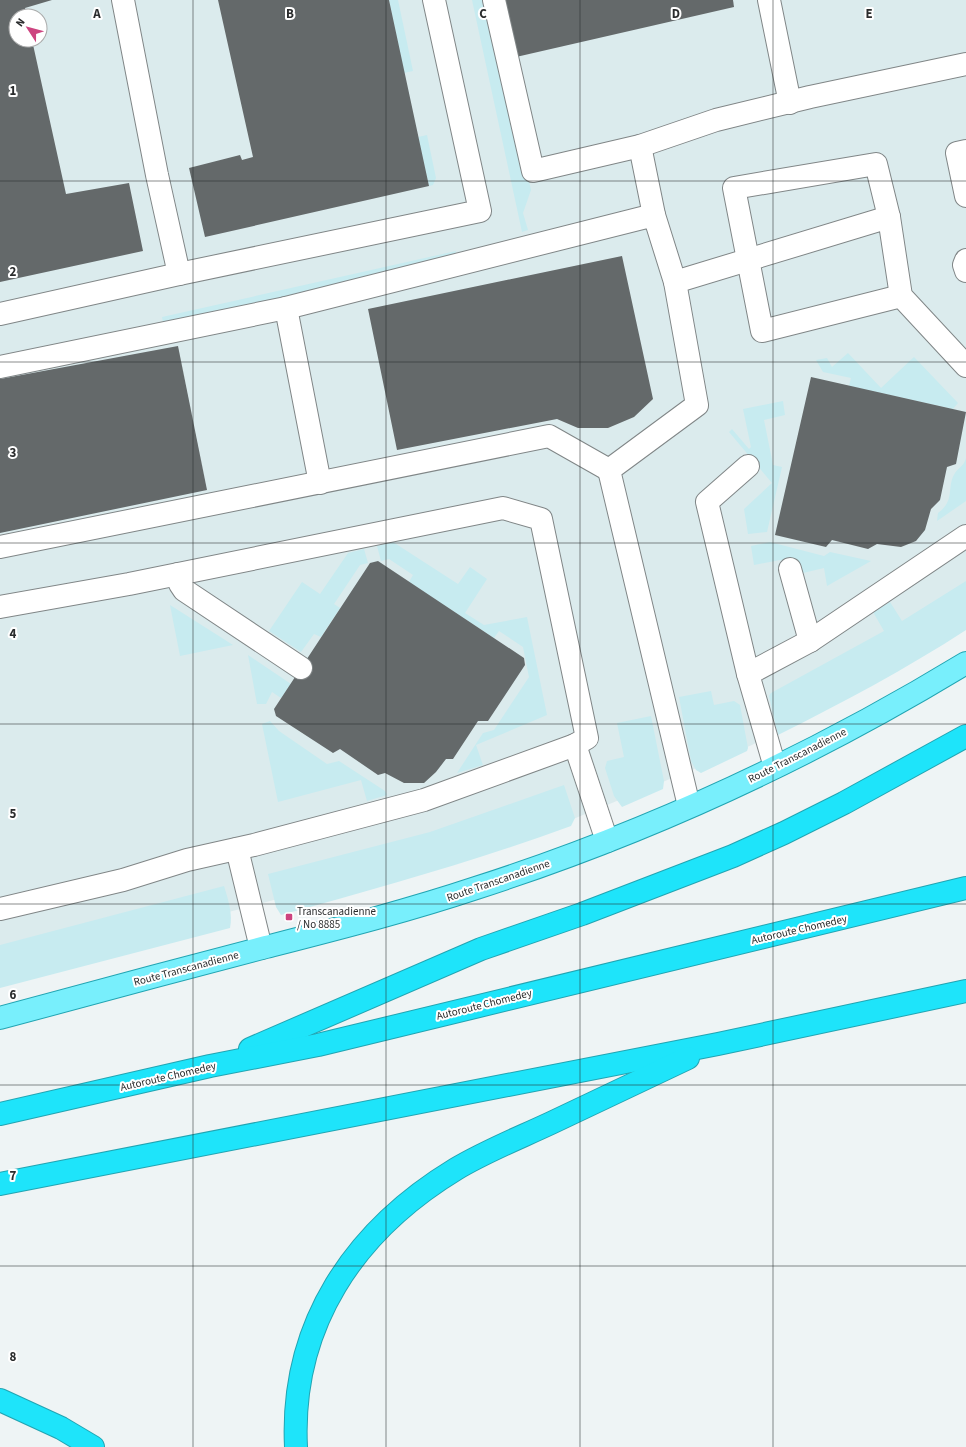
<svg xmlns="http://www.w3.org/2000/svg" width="966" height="1447" viewBox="0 0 966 1447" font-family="'Source Sans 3',sans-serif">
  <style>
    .built { fill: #dbebed; fill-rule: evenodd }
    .green { fill: #c7ebf0 }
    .building { fill: #64696a }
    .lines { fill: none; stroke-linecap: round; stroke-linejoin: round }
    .minor-casing { stroke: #808687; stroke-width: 24 }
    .major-casing { stroke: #22a4b2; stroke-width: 24 }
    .highway-casing { stroke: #22a4b2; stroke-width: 24 }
    .minor { stroke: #fff; stroke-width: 22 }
    .major { stroke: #78effc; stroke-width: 22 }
    .highway { stroke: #1ee4fa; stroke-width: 22 }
    .grid { fill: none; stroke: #2a2c2d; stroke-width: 1; stroke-opacity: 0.55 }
    .poi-dot { fill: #cd4480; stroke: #fff; stroke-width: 1.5 }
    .labels { text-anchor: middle; stroke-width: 4; stroke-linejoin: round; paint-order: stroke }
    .street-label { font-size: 11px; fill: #2a2c2d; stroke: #fff }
    .poi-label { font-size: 11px; fill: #2a2c2d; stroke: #fff; text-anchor: start }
    .grid-label { font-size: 13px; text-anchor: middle; font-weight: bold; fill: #2a2c2d; stroke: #fff; stroke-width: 4; stroke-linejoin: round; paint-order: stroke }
  </style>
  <rect width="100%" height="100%" fill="#eef4f5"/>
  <path class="built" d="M0,0H966V625L752,745L566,822L0,973ZM16,16H40V40H16Z"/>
  <g class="green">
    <path d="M389,0H398L413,71L404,73Z"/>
    <path d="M472,0H487L531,190L523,213L528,230L522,232Z"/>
    <path d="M427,135L436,178L433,185L429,186L418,137Z"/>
    <path d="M456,251L454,257L362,284L163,322L162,317Z"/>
    <path d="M848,353L881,388L914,357L958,403L953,409L849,386L851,378L823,372L816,360L827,358L832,367Z"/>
    <path d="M783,401L785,415L764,420L773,465L782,467L767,532L748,534L744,509L772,483L729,432L732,429L749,449L751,447L743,409Z"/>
    <path d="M966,458V501L937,521L938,513C956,500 946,487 955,473C959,467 964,466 966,458Z"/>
    <path d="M393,542L458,584L470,567L487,579L465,613L484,625L527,617L547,715L476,745L483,765L457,773L483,733L494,730L529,677L523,647L499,631L494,638L409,582L413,575L389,559L381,561L377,546Z"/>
    <path d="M770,542L824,556L830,552L871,561L827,586L824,568L803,573L801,565L780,560L754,565L751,546Z"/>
    <path d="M364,549L368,563L360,565L334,604L340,608L321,637L314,634L301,652L269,631L302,582L320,594L348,553Z"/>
    <path d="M966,581V630C906,669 842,703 778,735L769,696L771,693L884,631L873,612L890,602L902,621Z"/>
    <path d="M170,605L233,645L180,656Z"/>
    <path d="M248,655L291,684L281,698L272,692L266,704H257Z"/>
    <path d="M711,691L714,705L734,701L740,705L748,748L747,751L701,773L696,770L691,761L679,697Z"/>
    <path d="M651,716L664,781L663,789L622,807L614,796L605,768L607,761L624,757L617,723Z"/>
    <path d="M270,721L279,731L327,764L339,761L385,791L387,795L367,801L361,780L278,802L262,724Z"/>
    <path d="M564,785L575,818L571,826C476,861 379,888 281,915L276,907L268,874L430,832Z"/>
    <path d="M224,886C228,899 233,914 230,928L0,988V945Z"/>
  </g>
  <g class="building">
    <path d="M0,0H52L25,8L27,16H16V40H32L66,194L129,183L143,251L0,282Z"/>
    <path d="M218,0H389L429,186L205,237L189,168L240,155L242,160L253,157Z"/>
    <path d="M503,0H733L734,7L516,57Z"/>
    <path d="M622,256L653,399L634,417L608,428H578L557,419L397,450L368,309Z"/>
    <path d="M178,346L207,490L0,533V379Z"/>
    <path d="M811,377L966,412L956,464L947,467L940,500L931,509L925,530L916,541L901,547L877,544L868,549L832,540L826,547L775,535Z"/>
    <path d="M378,561L524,658L525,665L488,721H478L453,759H446L436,772L424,783H404L385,773L378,775L340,749L333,753L276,716L274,709L370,563Z"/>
  </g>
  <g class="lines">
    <g class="minor-casing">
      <g id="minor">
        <path d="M123,0L157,175L179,274"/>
        <path d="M494,0L533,171L640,146L716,120L810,97L966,64"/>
        <path d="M769,0L790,103"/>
        <path d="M640,146L654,215"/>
        <path d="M966,151L957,153L966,196"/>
        <path d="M889,217L876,164L734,188L762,331L901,296"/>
        <path d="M966,260L964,265L966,271"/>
        <path d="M286,308L654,215L675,282"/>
        <path d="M0,314L179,274L480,211L434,0"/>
        <path d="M0,367L286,308L320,483"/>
        <path d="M0,547L549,436L609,470"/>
        <path d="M790,569L810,641"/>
        <path d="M178,574L180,584L184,590L301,668"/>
        <path d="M0,607L129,584L503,508L541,519L587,738L575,745L424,800L254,845L187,860L123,880L0,909"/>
        <path d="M748,674L707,502L748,466"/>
        <path d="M575,745L607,841"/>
        <path d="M775,767L748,674L810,641L966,536"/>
        <path d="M689,806L609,470L697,405L675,282L889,217L901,296L966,366"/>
        <path d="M237,849L261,948"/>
      </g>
    </g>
    <g class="major-casing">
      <path id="major" d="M0,1018C89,994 177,970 266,947C336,929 407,911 476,888C647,833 813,756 966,663"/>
    </g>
    <g class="highway-casing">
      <g id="highway">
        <path d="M250,1049L481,949L582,914L733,856L784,833L844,803L966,736"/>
        <path d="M0,1114L210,1066L318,1045L966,888"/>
        <path d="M0,1184L718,1044L966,991"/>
        <path d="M0,1400L61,1428L93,1447"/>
        <path d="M296,1447C290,1325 354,1231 456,1169C486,1151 519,1138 551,1123C597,1101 642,1080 688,1058"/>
      </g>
    </g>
    <use href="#minor" class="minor"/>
    <use href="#major" class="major"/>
    <use href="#highway" class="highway"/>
  </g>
  <path class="grid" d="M193,0V1447M386,0V1447M580,0V1447M773,0V1447M0,181H966M0,362H966M0,543H966M0,724H966M0,904H966M0,1085H966M0,1266H966"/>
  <rect class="poi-dot" x="285" y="913" width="8" height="8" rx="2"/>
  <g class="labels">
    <g class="street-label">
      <text transform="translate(797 755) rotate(-27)" y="4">Route Transcanadienne</text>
      <text transform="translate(498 880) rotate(-19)" y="4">Route Transcanadienne</text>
      <text transform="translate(799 929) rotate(-13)" y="4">Autoroute Chomedey</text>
      <text transform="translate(186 968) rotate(-15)" y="4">Route Transcanadienne</text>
      <text transform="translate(484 1004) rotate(-14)" y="4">Autoroute Chomedey</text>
      <text transform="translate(168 1076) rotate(-13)" y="4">Autoroute Chomedey</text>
    </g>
    <g class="poi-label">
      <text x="297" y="915">Transcanadienne<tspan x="297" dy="13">/ No 8885</tspan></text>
    </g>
  </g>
  <g class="grid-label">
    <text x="97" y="18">A</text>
    <text x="290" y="18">B</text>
    <text x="483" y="18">C</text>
    <text x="676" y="18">D</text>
    <text x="869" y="18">E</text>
    <text x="13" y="95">1</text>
    <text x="13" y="276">2</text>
    <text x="13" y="457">3</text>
    <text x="13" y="638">4</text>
    <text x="13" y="818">5</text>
    <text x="13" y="999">6</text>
    <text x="13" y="1180">7</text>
    <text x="13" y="1361">8</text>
  </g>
  <g transform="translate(28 28) rotate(306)"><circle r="19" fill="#ffffff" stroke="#aaabab"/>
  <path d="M0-3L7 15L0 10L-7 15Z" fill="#cd4480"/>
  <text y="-6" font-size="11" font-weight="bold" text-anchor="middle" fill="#2a2c2d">N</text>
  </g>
</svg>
